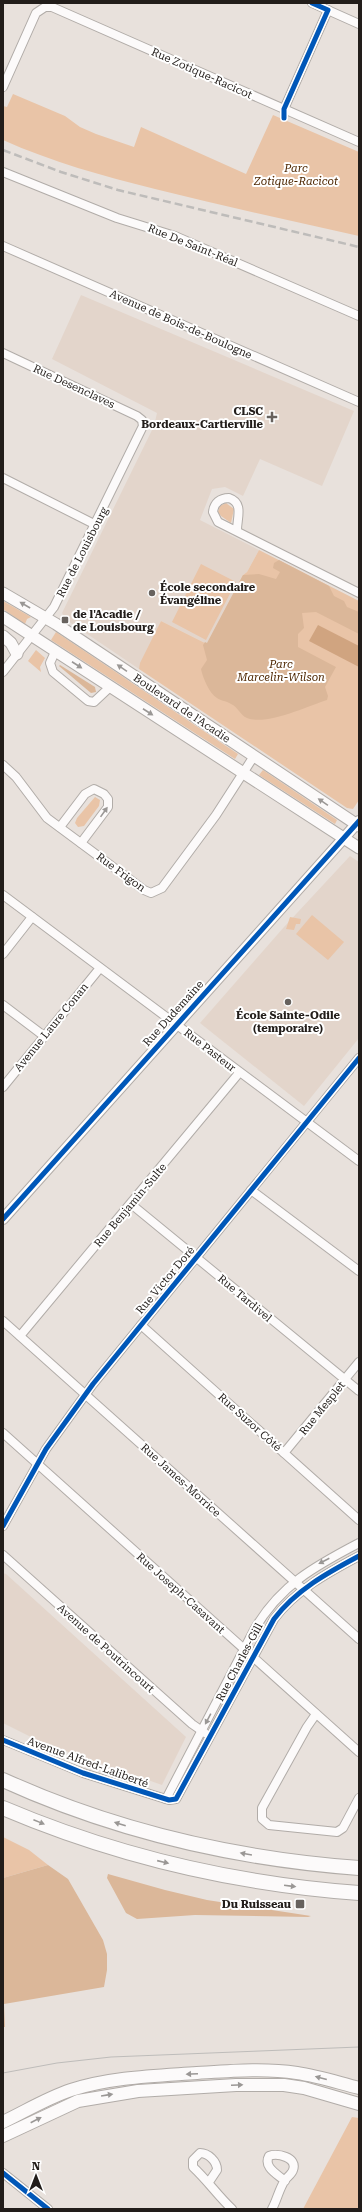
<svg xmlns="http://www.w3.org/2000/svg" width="362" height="2212" viewBox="0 0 362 2212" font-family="'Roboto Serif',serif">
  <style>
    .built { fill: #e3d5cb }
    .green { fill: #e9c4a7 }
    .forest { fill: #dbb799 }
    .water { fill: #d0a480 }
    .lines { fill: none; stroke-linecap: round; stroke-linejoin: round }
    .minor-casing { stroke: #b1aca8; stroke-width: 10 }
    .tertiary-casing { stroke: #b1aca8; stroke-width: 12 }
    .secondary-casing { stroke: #b1aca8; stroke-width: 13 }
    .primary-casing { stroke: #b1aca8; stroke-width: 14 }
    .motorway-casing { stroke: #b1aca8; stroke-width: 16 }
    .minor { stroke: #fcfafa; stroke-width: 8 }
    .tertiary { stroke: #fcfafa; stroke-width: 10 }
    .secondary { stroke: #fcfafa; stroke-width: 11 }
    .primary { stroke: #fcfafa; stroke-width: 12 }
    .motorway { stroke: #fcfafa; stroke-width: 14 }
    .tram { stroke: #bebcba; stroke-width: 1 }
    .rail { stroke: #bebcba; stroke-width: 2.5; stroke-dasharray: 8 4; stroke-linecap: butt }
    .cycleway-casing { stroke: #fff; stroke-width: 8 }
    .cycleway { stroke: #0057b8; stroke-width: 5 }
    .oneway { fill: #9a9795 }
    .poi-dot { fill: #67625e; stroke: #fff; stroke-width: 1.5 }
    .labels { text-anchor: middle; stroke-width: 4; stroke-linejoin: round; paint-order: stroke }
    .street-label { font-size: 11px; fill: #221d1a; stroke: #fff }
    .park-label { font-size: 11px; font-style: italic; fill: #4d2600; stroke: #fff }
    .poi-label { font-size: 11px; font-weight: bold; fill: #221d1a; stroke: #fff; text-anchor: end }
  </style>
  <rect width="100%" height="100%" fill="#e8e1dc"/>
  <g class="built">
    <path d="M81,295L354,411L322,486L260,459L243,496L225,487L212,489L200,520L259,550L247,572L243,575L207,644L161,621L139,669L65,619L62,613L154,426L157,413L52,359Z"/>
    <path d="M350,856L359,862V1038L304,1106L200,1023L284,927Z"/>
    <path d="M3,1573L6,1574L186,1737L162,1785L43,1743L3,1723Z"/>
  </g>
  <g class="green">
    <path d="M13,94L65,116L80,127L96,134L134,147L141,127L246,174L273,115L359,152V236C291,221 223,206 155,189C103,176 52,162 3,140V106L7,107Z"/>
    <path d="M226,503L234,509L231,523L221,516L218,512L220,506Z"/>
    <path d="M259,550L359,601V800L353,809L347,808L139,669L140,663L161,621L207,644L243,575L247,572Z"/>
    <path d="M201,564L236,582L206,640L172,622Z"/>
    <path d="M3,601L31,617L27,619L25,624L3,609Z"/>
    <path d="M56,632L238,754L235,759L51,640Z"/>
    <path d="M36,650L45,658L40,667L41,672L28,661Z"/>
    <path d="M263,770L337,820L335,824L259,775Z"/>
    <path d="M95,797L100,800L99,806L84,826L78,827L75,823L77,818Z"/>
    <path d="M312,915L344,942L328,960L296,934Z"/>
    <path d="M290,917L301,919L300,924H296L294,930L286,929Z"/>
    <path d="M3,1837L29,1850L48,1865L3,1878Z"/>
    <path d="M352,2117L359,2118V2209H303Z"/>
  </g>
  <g class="forest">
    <path d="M279,560L329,586L334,596L344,601L347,607L359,612V634L316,612L302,613L304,628L298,634V647L336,667L325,687L328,696L327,700C308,706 266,726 247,718C240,715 238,707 231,704C227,701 221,701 217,698C209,693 203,678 201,669L207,660L203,645L205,642L207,643L243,575L259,574L276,579L280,572L273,568L274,563Z"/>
    <path d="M60,665L95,687L96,692L91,693L59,666Z"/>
    <path d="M48,1865L68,1879L103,1940L107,1954V1970L104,1987L4,2004L5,2027H3V1878Z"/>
    <path d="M108,1874L165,1890L207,1900L311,1916L308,1917L195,1915L137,1919L126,1913L107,1878Z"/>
  </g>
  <path class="water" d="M318,625L359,646V667L309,641Z"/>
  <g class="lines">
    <g class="minor-casing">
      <g id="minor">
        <path d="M312,3L359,24"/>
        <path d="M3,87L36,13L45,7H52L359,142"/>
        <path d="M284,109L328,10"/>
        <path d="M3,172L117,218L175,236L359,316"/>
        <path d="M3,246L359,402"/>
        <path d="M3,353L137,416L142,420L143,426L54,607L3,672"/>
        <path d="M3,478L96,525"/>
        <path d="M237,530C237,518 244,503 229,498C220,498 214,503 213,512L218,522L359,593"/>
        <path d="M55,652L50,663L53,672L88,701L94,702L110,687"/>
        <path d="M3,765L16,777L47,818L144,890L151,893L162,888L216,815L254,756"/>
        <path d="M60,827L85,794L94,789L104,794L108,799V807L81,843"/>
        <path d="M3,895L359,1161"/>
        <path d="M3,954L32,917"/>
        <path d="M3,1005L44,1036"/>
        <path d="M3,1087L100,968"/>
        <path d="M251,1190L359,1271"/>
        <path d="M131,1204L359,1391"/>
        <path d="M3,1321L359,1639"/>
        <path d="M141,1325L359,1520"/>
        <path d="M20,1336L239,1073"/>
        <path d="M3,1433L359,1752"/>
        <path d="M284,1453L359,1362"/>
        <path d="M3,1526L46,1449L93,1384L359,1058"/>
        <path d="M3,1555L192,1724L205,1733"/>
        <path d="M316,1714L307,1727L262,1808V1819L269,1825L337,1832L343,1828L359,1798"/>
        <path d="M3,1740L83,1773L169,1800L176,1799L274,1619C296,1590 327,1573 359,1556"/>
        <path d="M166,1799L254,1630C280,1585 315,1566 359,1543"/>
        <path d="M3,2173L48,2209"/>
        <path d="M209,2182L217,2170C217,2161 208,2153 200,2153L193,2160V2167C208,2181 218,2196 232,2209"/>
        <path d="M272,2209C277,2200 279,2189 285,2180C287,2177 292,2174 293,2170C298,2157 277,2153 269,2156C263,2167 277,2174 285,2181"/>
      </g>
    </g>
    <g class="tertiary-casing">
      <path id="tertiary" d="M3,1219L359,821"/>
    </g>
    <g class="secondary-casing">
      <g id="secondary">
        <path d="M3,593L56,624L359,826"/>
        <path d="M3,617L359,848"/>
        <path d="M3,636L11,643L17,654"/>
      </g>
    </g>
    <g class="primary-casing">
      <g id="primary">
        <path d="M3,2122C26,2111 47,2098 71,2090C112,2077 155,2076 197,2073C230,2071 265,2068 297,2073C318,2076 339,2083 359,2088"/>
        <path d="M3,2136L78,2101L138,2091L236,2085H284L304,2088L359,2104"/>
      </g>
    </g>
    <g class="motorway-casing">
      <g id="motorway">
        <path d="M3,1780C115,1831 237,1859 359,1868"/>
        <path d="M3,1808C116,1856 236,1884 359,1893"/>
      </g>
    </g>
    <use href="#minor" class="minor"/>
    <use href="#tertiary" class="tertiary"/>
    <use href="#secondary" class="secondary"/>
    <use href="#primary" class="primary"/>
    <use href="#motorway" class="motorway"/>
    <path class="tram" d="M3,2073L57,2063L111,2057L359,2047"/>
    <path class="rail" d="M3,150L61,172L118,190L359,247"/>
    <g class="cycleway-casing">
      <g id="cycleway">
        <path d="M284,118V109L328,10L312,3"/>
        <path d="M3,1219L359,821"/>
        <path d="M3,1526L46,1449L93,1384L359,1058"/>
        <path d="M3,1740L83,1773L169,1800L176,1799L274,1619C296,1590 327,1573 359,1556"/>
        <path d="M3,2173L48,2209"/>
      </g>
    </g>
    <use href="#cycleway" class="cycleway"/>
  </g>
  <defs><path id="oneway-solid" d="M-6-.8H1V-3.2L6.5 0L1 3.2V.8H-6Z"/></defs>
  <g class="oneway">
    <use href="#oneway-solid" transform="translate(25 605) rotate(-150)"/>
    <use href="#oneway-solid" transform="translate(77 665) rotate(33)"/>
    <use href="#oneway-solid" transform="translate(122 668) rotate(-146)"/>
    <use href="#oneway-solid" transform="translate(148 712) rotate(33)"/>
    <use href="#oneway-solid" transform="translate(323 802) rotate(-146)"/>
    <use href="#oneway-solid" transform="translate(104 812) rotate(-55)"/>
    <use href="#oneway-solid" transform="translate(324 1561) rotate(153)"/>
    <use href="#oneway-solid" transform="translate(208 1719) rotate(118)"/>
    <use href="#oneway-solid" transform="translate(39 1822) rotate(22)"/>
    <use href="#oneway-solid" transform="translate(120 1824) rotate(-163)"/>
    <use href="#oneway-solid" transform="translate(246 1854) rotate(-170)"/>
    <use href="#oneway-solid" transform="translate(163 1862) rotate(13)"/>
    <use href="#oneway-solid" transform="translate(290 1886) rotate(7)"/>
    <use href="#oneway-solid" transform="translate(192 2074) rotate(177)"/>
    <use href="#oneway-solid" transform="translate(321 2078) rotate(-165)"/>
    <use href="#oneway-solid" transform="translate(237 2085) rotate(-2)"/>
    <use href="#oneway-solid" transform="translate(107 2095) rotate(-9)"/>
    <use href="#oneway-solid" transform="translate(36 2120) rotate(-27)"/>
  </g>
  <g class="poi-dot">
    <path d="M270 411h4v4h4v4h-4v4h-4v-4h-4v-4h4z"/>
    <circle cx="152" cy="593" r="4"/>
    <rect x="61" y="616" width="8" height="8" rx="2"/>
    <circle cx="288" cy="1002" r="4"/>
    <rect x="295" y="1899" width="10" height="10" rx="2"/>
  </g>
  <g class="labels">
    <g class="street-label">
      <text transform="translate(202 73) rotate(24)" y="4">Rue Zotique-Racicot</text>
      <text transform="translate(193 245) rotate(22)" y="4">Rue De Saint-Réal</text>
      <text transform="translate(181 324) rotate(24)" y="4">Avenue de Bois-de-Boulogne</text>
      <text transform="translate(74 386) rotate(25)" y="4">Rue Desenclaves</text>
      <text transform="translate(82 552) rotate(-63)" y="4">Rue de Louisbourg</text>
      <text transform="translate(182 708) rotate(34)" y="4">Boulevard de l'Acadie</text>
      <text transform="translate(121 872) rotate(36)" y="4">Rue Frigon</text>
      <text transform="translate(173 1013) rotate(-48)" y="4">Rue Dudemaine</text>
      <text transform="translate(51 1027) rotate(-51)" y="4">Avenue Laure Conan</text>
      <text transform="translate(210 1050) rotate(38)" y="4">Rue Pasteur</text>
      <text transform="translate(130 1205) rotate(-50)" y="4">Rue Benjamin-Sulte</text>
      <text transform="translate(165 1280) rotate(-50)" y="4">Rue Victor Doré</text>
      <text transform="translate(245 1298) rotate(40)" y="4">Rue Tardivel</text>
      <text transform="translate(322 1408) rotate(-51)" y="4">Rue Mesplet</text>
      <text transform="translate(250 1422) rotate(42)" y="4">Rue Suzor Côté</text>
      <text transform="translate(181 1480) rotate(42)" y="4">Rue James-Morrice</text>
      <text transform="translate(181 1593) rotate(42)" y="4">Rue Joseph-Casavant</text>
      <text transform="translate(106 1648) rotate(42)" y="4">Avenue de Poutrincourt</text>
      <text transform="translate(239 1662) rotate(-62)" y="4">Rue Charles-Gill</text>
      <text transform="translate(88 1762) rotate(20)" y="4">Avenue Alfred-Laliberté</text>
    </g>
    <g class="park-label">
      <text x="296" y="172">Parc<tspan x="296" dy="13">Zotique-Racicot</tspan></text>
      <text x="281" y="668">Parc<tspan x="281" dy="13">Marcelin-Wilson</tspan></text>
    </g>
    <g class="poi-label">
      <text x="263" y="415">CLSC<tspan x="263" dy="13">Bordeaux-Cartierville</tspan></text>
      <text x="160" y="591" text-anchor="start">École secondaire<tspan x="160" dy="13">Évangéline</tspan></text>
      <text x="73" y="618" text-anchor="start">de l'Acadie /<tspan x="73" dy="13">de Louisbourg</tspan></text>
      <text x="288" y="1019" text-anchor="middle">École Sainte-Odile<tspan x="288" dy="13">(temporaire)</tspan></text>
      <text x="291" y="1908">Du Ruisseau</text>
    </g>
  </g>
  <rect width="362" height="2212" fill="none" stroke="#221d1a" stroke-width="8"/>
  <g transform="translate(36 2176)" stroke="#ffffff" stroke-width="3" paint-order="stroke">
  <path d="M0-3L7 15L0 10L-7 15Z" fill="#221d1a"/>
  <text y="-6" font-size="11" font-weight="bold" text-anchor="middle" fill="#221d1a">N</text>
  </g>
</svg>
